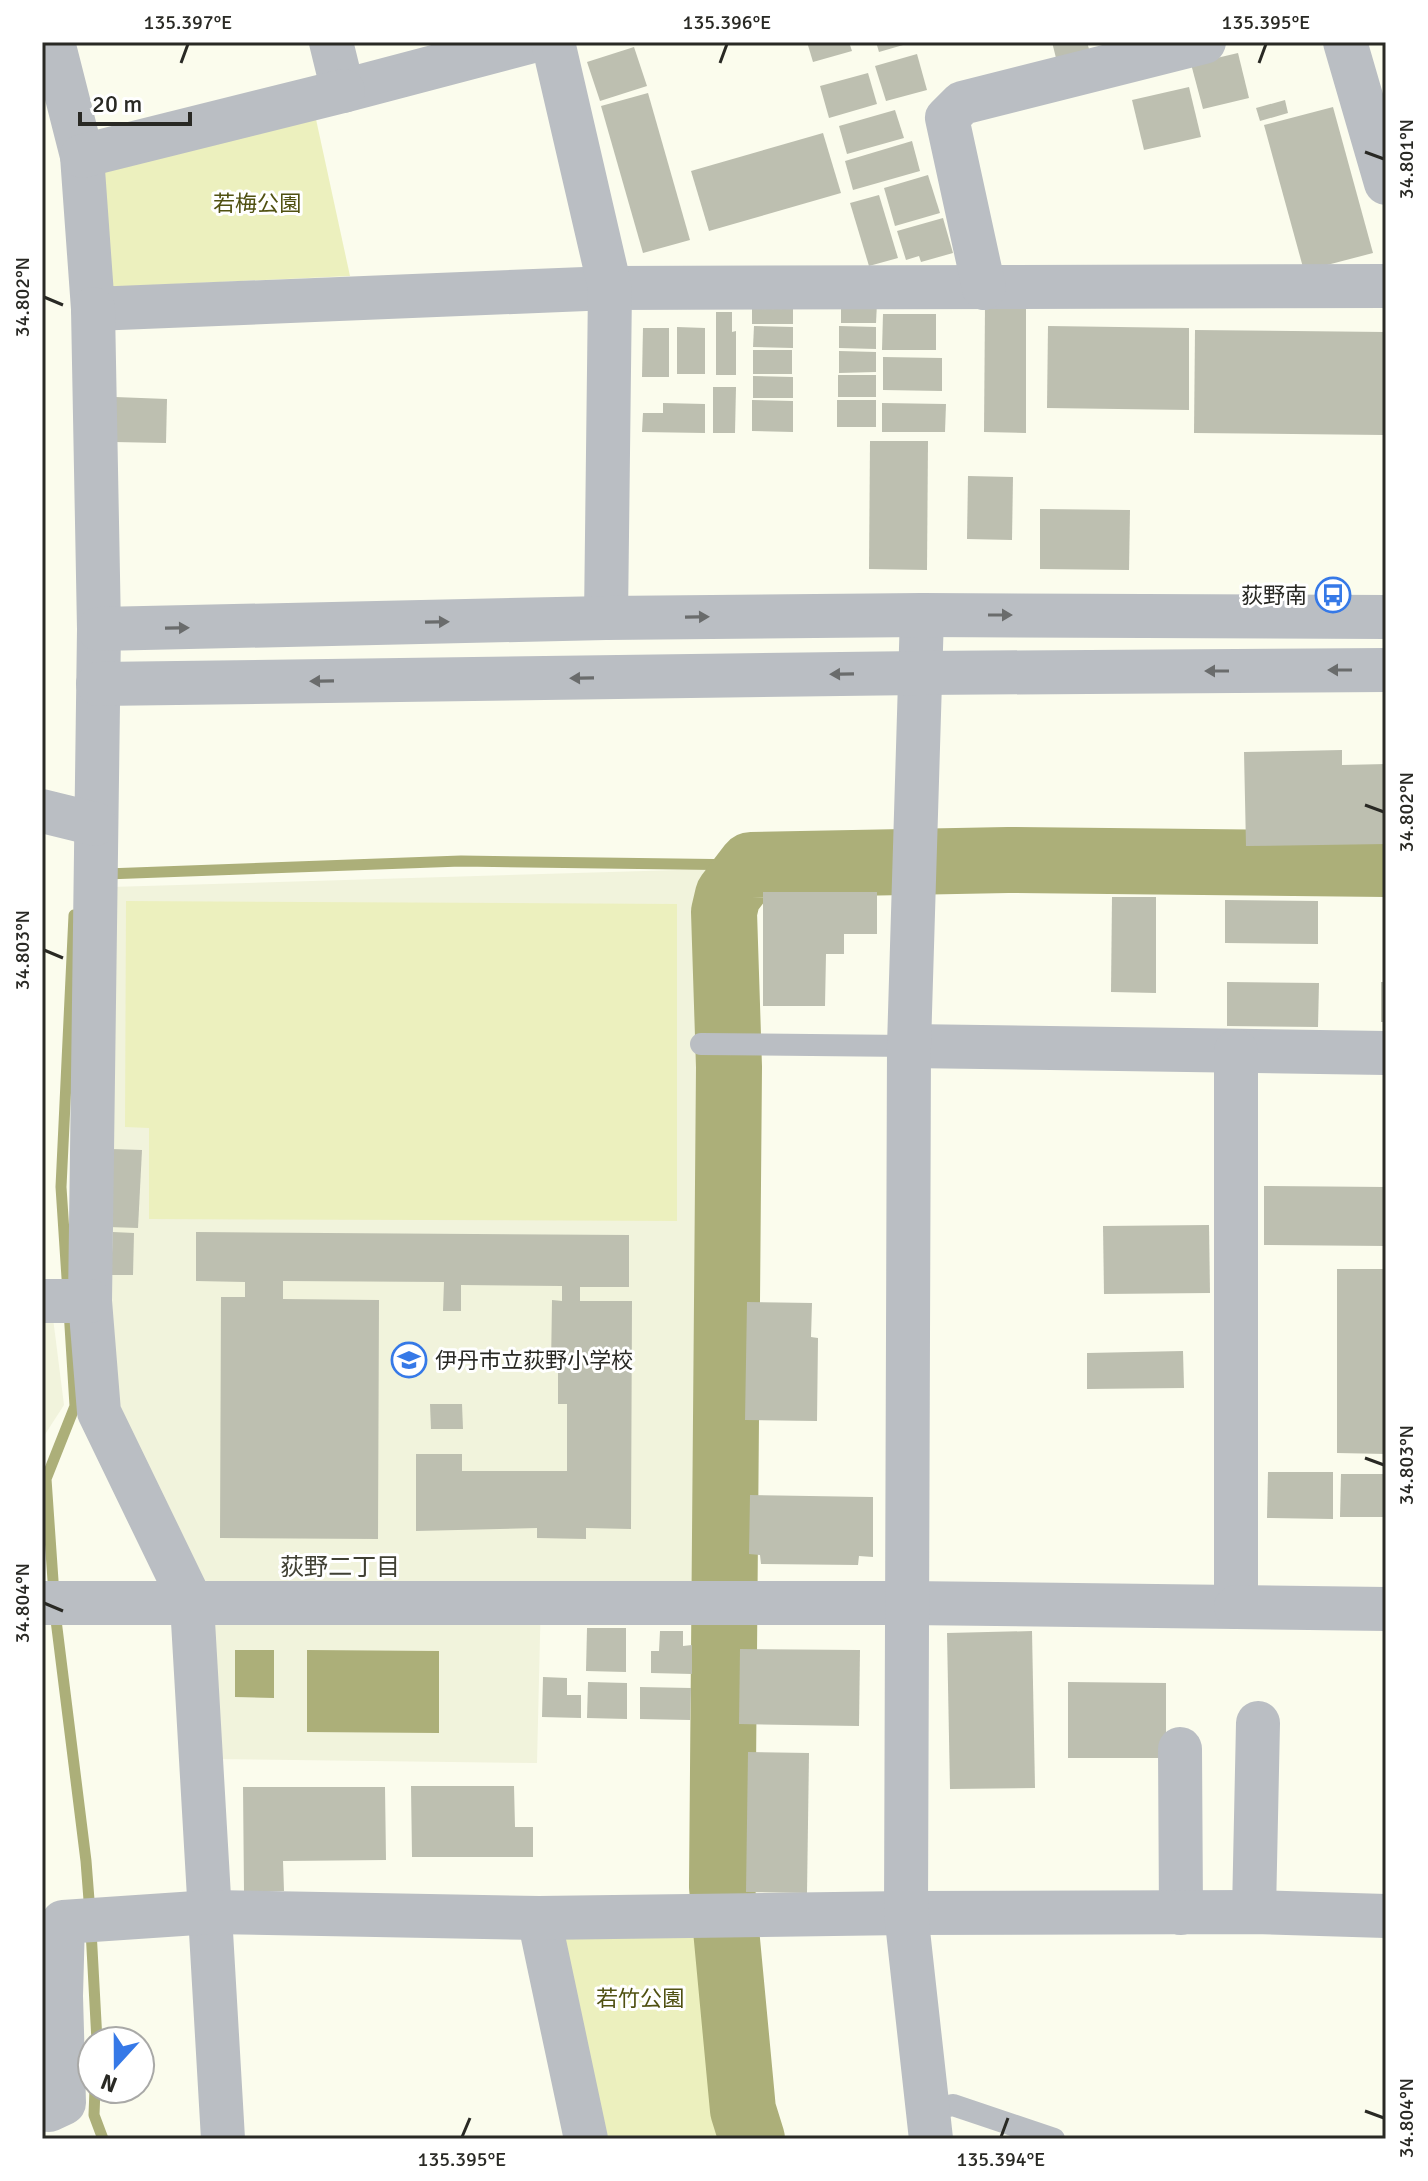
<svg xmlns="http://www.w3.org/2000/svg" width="1428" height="2181" viewBox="0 0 1428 2181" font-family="Signika,'Noto Sans JP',sans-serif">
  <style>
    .built { fill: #f1f3dc }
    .green { fill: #ecf0be }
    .water { fill: #acaf79 }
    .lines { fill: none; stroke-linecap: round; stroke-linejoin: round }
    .stream { stroke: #acaf79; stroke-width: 11 }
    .river { stroke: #acaf79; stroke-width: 66 }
    .building { fill: #bdbfb0 }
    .service { stroke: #babec3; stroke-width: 22 }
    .minor { stroke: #babec3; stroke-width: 44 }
    .tertiary { stroke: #babec3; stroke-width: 44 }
    .oneway { fill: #6a6c6c }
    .ticks { fill: none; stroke: #292924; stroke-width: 3 }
    .labels { text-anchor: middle; stroke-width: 6; stroke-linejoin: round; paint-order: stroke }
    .park-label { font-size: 22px; fill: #505112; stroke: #fff }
    .poi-label { font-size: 22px; fill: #292924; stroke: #fff; text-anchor: end }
    .neighbourhood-label { font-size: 24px; fill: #404034; stroke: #fff }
    .neatline { fill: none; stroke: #292924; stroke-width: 3 }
    .ticks-label { font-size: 20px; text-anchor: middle; fill: #292924 }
  </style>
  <rect width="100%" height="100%" fill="#fbfced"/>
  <g class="built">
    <path d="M713,869L708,1591L541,1595L537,1763L213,1759L114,1416L104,1303L110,887Z"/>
    <path d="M42,1309L52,1310L64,1405L42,1439Z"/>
  </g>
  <g class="green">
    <path d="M314,110L350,276L112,287L100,166Z"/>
    <path d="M126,901L677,904V1221L149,1219V1128L125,1127Z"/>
    <path d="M696,1930L729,2139H608L558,1941L571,1931Z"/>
  </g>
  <g class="water">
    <path d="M235,1650H274V1698L235,1697Z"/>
    <path d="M307,1650L439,1651V1733L307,1732Z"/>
  </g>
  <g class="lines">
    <g class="stream">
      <path d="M106,874L461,861L751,865"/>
      <path d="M68,1293L61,1187L74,915"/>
      <path d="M54,1595L46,1479L75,1406L69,1310"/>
      <path d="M55,1612L86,1861L90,1913"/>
      <path d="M91,1930L97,2041"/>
      <path d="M95,2089L94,2115L103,2139"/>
    </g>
    <path class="river" d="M752,2139L743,2110L722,1887L729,1067L724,912L728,895L751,865L1008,860L1386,864"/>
  </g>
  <g class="building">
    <path d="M807,42H849L852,51L813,62Z"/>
    <path d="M876,42H910V43L879,52Z"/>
    <path d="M1052,42H1087L1089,49L1056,58Z"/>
    <path d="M634,47L647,86L600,101L587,62Z"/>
    <path d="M1238,53L1249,98L1203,109L1191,64Z"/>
    <path d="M917,54L927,90L886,101L875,66Z"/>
    <path d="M868,73L877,104L829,118L820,86Z"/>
    <path d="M1189,87L1201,137L1144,150L1132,100Z"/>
    <path d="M648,93L690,240L643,253L601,106Z"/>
    <path d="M1285,100L1288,113L1260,121L1256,108Z"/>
    <path d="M1333,107L1373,253L1304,271L1264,125Z"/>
    <path d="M895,110L904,138L847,154L839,126Z"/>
    <path d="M823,133L841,193L709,231L691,171Z"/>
    <path d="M912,141L920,171L853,190L845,161Z"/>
    <path d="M928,175L940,213L895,226L884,188Z"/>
    <path d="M879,195L898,258L869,266L850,203Z"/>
    <path d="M943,218L953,253L921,262L919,256L906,260L897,231Z"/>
    <rect x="752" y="300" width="41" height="24"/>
    <path d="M841,302L877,303L876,323H841Z"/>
    <path d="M985,306L1026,307V433L984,432Z"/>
    <path d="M716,312H732V332L736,331V375H716Z"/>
    <path d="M883,314H936V350H882Z"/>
    <path d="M754,326L793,327V348L753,347Z"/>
    <path d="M839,326L876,327V349L839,348Z"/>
    <path d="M1048,326L1189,328V410L1047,408Z"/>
    <path d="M677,327L705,328V374H677Z"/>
    <path d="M643,328H669V377H642Z"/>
    <path d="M1195,330L1385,332L1384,435L1194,433Z"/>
    <rect x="753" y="350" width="39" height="24"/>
    <path d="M839,351L876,352V372L839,373Z"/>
    <path d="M883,357L942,358V391L883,390Z"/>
    <rect x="838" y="375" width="38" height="22"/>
    <path d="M753,376L793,377V398H753Z"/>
    <path d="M713,387H736L735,433H713Z"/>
    <path d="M115,397L167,399L166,443L114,442Z"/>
    <path d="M752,400L793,401V432L752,431Z"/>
    <rect x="837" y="400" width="39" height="27"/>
    <path d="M663,403L705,404V433L642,432L643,413H663Z"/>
    <path d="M882,403L946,404L945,432H882Z"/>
    <path d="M870,441H928L927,570L869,569Z"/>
    <path d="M968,476L1013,477L1012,540L967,539Z"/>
    <path d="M1040,509L1130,510L1129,570L1040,569Z"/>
    <path d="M1342,750V765L1386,764V844L1246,846L1244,752Z"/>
    <path d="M763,892H877V934H844V954H826L825,1006H763Z"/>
    <path d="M1112,897H1156V993L1111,992Z"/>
    <path d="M1225,900L1318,901V944L1225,943Z"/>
    <path d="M1227,982L1319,983L1318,1027L1227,1026Z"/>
    <rect x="1381" y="982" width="5" height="40"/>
    <path d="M111,1149L142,1150L138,1228L108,1227Z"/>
    <path d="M1264,1186L1386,1187V1246L1264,1245Z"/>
    <path d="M1209,1225L1210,1293L1104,1294L1103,1226Z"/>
    <path d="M113,1232L134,1233L133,1275H111Z"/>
    <path d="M196,1232L629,1235V1287H580V1301H632L631,1529L586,1528V1539L537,1538V1528L416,1531V1454H462V1471H567V1404H558V1366L551,1367L552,1300L562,1301V1286L461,1285V1311H443L444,1282L283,1281V1299L379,1300L378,1539L220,1538L221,1297H245V1282L196,1281Z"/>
    <path d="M1337,1269H1386V1454L1337,1453Z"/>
    <path d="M747,1302L812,1303L811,1337L818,1338L817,1421L745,1420Z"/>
    <path d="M1183,1351L1184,1388L1087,1389V1353Z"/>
    <path d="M430,1404H462L463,1429H431Z"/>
    <path d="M1268,1472H1333V1519L1267,1518Z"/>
    <path d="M1341,1474H1386V1517H1340Z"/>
    <path d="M750,1495L873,1497V1557L859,1556L858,1565L761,1564L760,1555L749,1554Z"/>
    <path d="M587,1628H626V1672L586,1671Z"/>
    <path d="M660,1631H683V1646L692,1645V1674L651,1673V1651H659Z"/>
    <path d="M1032,1631L1035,1788L950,1789L947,1633Z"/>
    <path d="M740,1649L860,1650L859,1726L739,1724Z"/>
    <path d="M543,1677L567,1678V1695H581V1718L542,1717Z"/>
    <path d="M588,1682L627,1683V1719L587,1718Z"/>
    <path d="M1068,1682L1166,1683V1758H1068Z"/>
    <path d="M640,1687L691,1688L690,1720L640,1719Z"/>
    <path d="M748,1752L809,1753L807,1893L746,1892Z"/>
    <path d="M411,1786H514L515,1827H533V1857H412Z"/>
    <path d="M243,1787H385L386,1860L283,1861L284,1891L244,1892Z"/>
  </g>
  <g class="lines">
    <g class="service">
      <path d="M701,1044L909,1046"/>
      <path d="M926,2111L953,2105L1054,2139"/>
    </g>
    <g class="minor">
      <path d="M53,42L82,156L93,309L610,288L1386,286"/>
      <path d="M331,42L343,91L529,42"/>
      <path d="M553,42L610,288L606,618"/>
      <path d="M1345,42L1386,183"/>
      <path d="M82,156L343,91"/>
      <path d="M984,288L947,118L962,103L1204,42"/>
      <path d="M93,309L99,629L90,1301L99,1412L192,1604L223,2139"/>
      <path d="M42,811L95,824"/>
      <path d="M909,1046L1386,1053"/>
      <path d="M42,1301H90"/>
      <path d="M42,1603H907L1236,1607V1051"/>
      <path d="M1236,1607L1386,1609"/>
      <path d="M1180,1749L1181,1913"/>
      <path d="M1254,1912L1258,1723"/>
      <path d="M539,1918L586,2139"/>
      <path d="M42,2107L49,2110L64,2103L61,1996L63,1922L211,1912L539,1918L906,1913L1254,1912L1386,1916"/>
    </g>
    <g class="tertiary">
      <path d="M922,615L909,1046L906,1913L931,2139"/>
      <path d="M99,629L606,618L922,615L1386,617"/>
      <path d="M98,684L920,673L1386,670"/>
    </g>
  </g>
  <defs><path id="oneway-solid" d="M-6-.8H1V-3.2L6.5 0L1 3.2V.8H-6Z" transform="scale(2)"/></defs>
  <g class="oneway">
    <use href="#oneway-solid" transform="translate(1000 615)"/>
    <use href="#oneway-solid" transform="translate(697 617) rotate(-1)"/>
    <use href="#oneway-solid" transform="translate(437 622) rotate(-1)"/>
    <use href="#oneway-solid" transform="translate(177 628) rotate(-1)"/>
    <use href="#oneway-solid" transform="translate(1340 670) rotate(-180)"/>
    <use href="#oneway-solid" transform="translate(1217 671) rotate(180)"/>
    <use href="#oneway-solid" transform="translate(842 674) rotate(179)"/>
    <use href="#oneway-solid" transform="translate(582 678) rotate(179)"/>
    <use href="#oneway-solid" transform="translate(322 681) rotate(179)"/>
  </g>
  <path class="ticks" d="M181,63L188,44M720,63L727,44M1259,63L1266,44M1365,152L1384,159M44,297L63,305M1365,805L1384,812M44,950L63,958M1365,1458L1384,1465M44,1603L63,1611M1365,2111L1384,2118M462,2137L470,2118M1001,2137L1008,2118"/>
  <defs>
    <g id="bus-ring" transform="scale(1.8)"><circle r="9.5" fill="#fff" stroke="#3679e7" stroke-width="1.5"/><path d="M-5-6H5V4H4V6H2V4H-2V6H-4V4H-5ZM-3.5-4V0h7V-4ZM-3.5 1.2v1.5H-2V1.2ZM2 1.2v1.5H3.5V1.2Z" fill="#3679e7"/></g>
    <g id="school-ring" transform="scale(1.8)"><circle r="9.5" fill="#fff" stroke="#3679e7" stroke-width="1.5"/><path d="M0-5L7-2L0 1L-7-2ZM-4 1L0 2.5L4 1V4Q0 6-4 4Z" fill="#3679e7"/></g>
  </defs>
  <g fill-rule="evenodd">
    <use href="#bus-ring" x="1333" y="595"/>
    <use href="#school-ring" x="409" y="1360"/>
  </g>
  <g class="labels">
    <g class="park-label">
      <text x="257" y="211">若梅公園</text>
      <text x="640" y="2006">若竹公園</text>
    </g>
    <g class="poi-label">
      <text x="1307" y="603">荻野南</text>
      <text x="435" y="1368" text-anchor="start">伊丹市立荻野小学校</text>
    </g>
    <g class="neighbourhood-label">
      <text x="340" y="1575">荻野二丁目</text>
    </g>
  </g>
  <rect width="1428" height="2181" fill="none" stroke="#ffffff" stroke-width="88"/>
  <g transform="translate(116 2065) rotate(201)"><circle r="38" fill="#ffffff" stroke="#a9a9a7" stroke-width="2"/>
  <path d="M0-6L14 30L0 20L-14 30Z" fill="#3679e7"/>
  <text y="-12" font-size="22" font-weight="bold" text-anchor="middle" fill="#292924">N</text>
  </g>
  <path d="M80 112v12h110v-12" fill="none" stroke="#292924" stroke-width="4"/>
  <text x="92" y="112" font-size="24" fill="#292924" stroke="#ffffff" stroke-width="6" paint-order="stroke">20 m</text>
  <rect x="44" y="44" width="1340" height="2093" class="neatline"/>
  <g class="ticks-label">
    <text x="188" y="29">135.397°E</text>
    <text x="727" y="29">135.396°E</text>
    <text x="1266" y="29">135.395°E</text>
    <text transform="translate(1406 159) rotate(-90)" y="7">34.801°N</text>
    <text transform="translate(22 297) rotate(-90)" y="7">34.802°N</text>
    <text transform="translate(1406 812) rotate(-90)" y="7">34.802°N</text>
    <text transform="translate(22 950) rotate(-90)" y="7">34.803°N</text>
    <text transform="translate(1406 1465) rotate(-90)" y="7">34.803°N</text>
    <text transform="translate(22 1603) rotate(-90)" y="7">34.804°N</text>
    <text transform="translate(1406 2118) rotate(-90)" y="7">34.804°N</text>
    <text x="462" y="2166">135.395°E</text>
    <text x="1001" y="2166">135.394°E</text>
  </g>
</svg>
